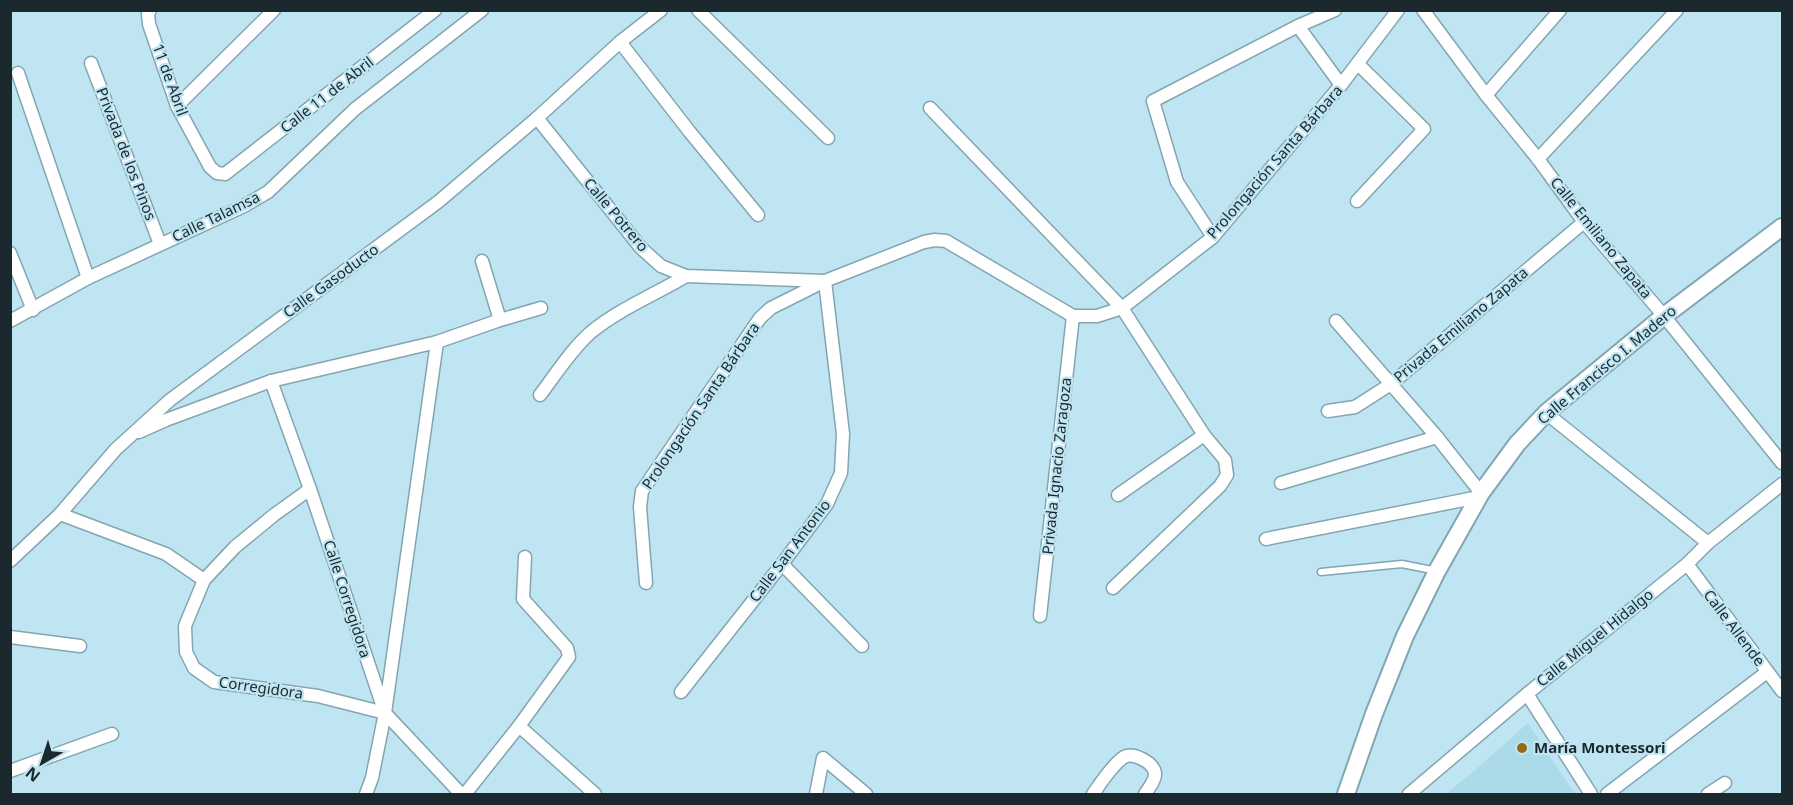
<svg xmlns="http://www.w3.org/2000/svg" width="1793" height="805" viewBox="0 0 1793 805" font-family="'Noto Sans',sans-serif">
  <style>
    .built { fill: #abdae9 }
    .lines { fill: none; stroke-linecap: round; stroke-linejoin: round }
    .service-casing { stroke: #82a6b1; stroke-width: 9 }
    .minor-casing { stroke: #82a6b1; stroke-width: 15 }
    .tertiary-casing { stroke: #82a6b1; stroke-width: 20 }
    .service { stroke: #fff; stroke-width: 6 }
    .minor { stroke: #fff; stroke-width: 12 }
    .tertiary { stroke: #fff; stroke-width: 16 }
    .poi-dot { fill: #976818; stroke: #c0e5f2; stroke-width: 2 }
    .labels { text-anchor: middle; stroke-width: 4.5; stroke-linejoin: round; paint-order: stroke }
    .street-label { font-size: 15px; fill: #1b292e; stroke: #c0e5f2 }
    .poi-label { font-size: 15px; font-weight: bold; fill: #1b292e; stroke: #c0e5f2; text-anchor: start }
  </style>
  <rect width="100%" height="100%" fill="#c0e5f2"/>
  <path class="built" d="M1528,723L1575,794H1446L1473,772Z"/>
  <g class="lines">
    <g class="service-casing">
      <path id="service" d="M1321,572L1402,564L1437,571"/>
    </g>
    <g class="minor-casing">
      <g id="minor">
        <path d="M150,10L148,14L149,24L177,106L210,167L217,173L225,174L435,10"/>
        <path d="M698,10L828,138"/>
        <path d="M1423,10L1486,95L1538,159L1584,222L1664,316L1782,463"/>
        <path d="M1298,26L1341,85"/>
        <path d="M620,42L689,131L758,215"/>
        <path d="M91,63L160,244"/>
        <path d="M18,73L88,278"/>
        <path d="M1486,95L1560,10"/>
        <path d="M177,106L274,10"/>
        <path d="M930,108L1122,308L1204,435L1225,460L1227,475L1220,486L1113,588"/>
        <path d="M537,118L641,248L661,266L686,276L825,281L843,434L841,473L827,504L782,564L681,692"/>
        <path d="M1538,159L1677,10"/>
        <path d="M1357,201L1424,129L1358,64"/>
        <path d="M1213,237L1177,182L1153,101L1298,26L1335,10"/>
        <path d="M10,253L33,310"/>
        <path d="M482,261L500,320"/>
        <path d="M10,321L88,278L244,206L268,192L355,109L482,10"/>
        <path d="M1336,321L1437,437L1481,493"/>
        <path d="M271,381L310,489L385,713L461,794"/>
        <path d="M540,395C556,374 571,350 590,333C619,309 654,295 686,276"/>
        <path d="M1328,411L1355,407L1391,384L1584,222"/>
        <path d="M1546,413L1708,543"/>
        <path d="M139,432L166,420L271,381L437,342L500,320L541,308"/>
        <path d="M1281,483L1437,437"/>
        <path d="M310,489L274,515L235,547L204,580L185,626L186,652L194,668L214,682L318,696L385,713"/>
        <path d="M1118,495L1204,435"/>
        <path d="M60,514L166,554L204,580"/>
        <path d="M1266,539L1479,497"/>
        <path d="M10,561L60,514L116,449L170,400L438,202L537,118L620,42L661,10"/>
        <path d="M782,564L862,646"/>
        <path d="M1687,564L1782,691"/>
        <path d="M646,583L640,507L642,491L760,318L771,308L825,281L924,242L935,240L946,241L1073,316H1097L1122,308L1213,237L1341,85L1398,10"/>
        <path d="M1040,616L1073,316"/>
        <path d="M10,637L80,646"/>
        <path d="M1527,694L1591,794"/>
        <path d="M519,726L595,794"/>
        <path d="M10,771L112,734"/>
        <path d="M366,794L372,778L385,713L437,342"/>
        <path d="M465,794L519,726L569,657L567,648L523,599L525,557"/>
        <path d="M816,794L823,758L866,794"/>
        <path d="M1093,794C1100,784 1113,764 1124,757C1133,752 1153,762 1155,773C1156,780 1148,789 1145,794"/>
        <path d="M1409,794L1527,694L1687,564L1708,543L1782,484"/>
        <path d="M1607,794L1767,672"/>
        <path d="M1708,794L1725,783"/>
      </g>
    </g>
    <g class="tertiary-casing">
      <path id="tertiary" d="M1346,794L1374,714L1405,636L1437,571L1481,493L1517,444L1546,413L1664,316L1782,227"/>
    </g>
    <use href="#service" class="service"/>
    <use href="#minor" class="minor"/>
    <use href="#tertiary" class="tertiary"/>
  </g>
  <circle class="poi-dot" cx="1522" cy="748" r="6"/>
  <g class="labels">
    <g class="street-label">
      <text transform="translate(170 80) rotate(70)" y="5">11 de Abril</text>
      <text transform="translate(327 95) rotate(-38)" y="5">Calle 11 de Abril</text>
      <text transform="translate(126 154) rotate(69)" y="5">Privada de los Pinos</text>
      <text transform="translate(1275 162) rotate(-49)" y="5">Prolongación Santa Bárbara</text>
      <text transform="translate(616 215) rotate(50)" y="5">Calle Potrero</text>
      <text transform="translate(216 217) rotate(-26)" y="5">Calle Talamsa</text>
      <text transform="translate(1601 238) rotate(51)" y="5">Calle Emiliano Zapata</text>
      <text transform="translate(331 281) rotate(-36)" y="5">Calle Gasoducto</text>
      <text transform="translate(1461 325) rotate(-40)" y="5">Privada Emiliano Zapata</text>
      <text transform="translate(1607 365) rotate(-40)" y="5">Calle Francisco I. Madero</text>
      <text transform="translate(701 406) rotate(-56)" y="5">Prolongación Santa Bárbara</text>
      <text transform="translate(1057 466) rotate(-84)" y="5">Privada Ignacio Zaragoza</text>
      <text transform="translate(790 551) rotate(-53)" y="5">Calle San Antonio</text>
      <text transform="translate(347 599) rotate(72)" y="5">Calle Corregidora</text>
      <text transform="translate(1734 628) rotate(53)" y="5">Calle Allende</text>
      <text transform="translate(1595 638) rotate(-39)" y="5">Calle Miguel Hidalgo</text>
      <text transform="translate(261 688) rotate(8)" y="5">Corregidora</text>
    </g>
    <g class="poi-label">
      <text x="1534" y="753">María Montessori</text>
    </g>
  </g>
  <rect width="1793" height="805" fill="none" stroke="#1b292e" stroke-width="24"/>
  <g transform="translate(42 763) rotate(219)" stroke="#c0e5f2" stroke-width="4.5" paint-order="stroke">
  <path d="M0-4.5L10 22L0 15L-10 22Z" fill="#1b292e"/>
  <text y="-9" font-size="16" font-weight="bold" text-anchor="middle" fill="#1b292e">N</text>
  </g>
</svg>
